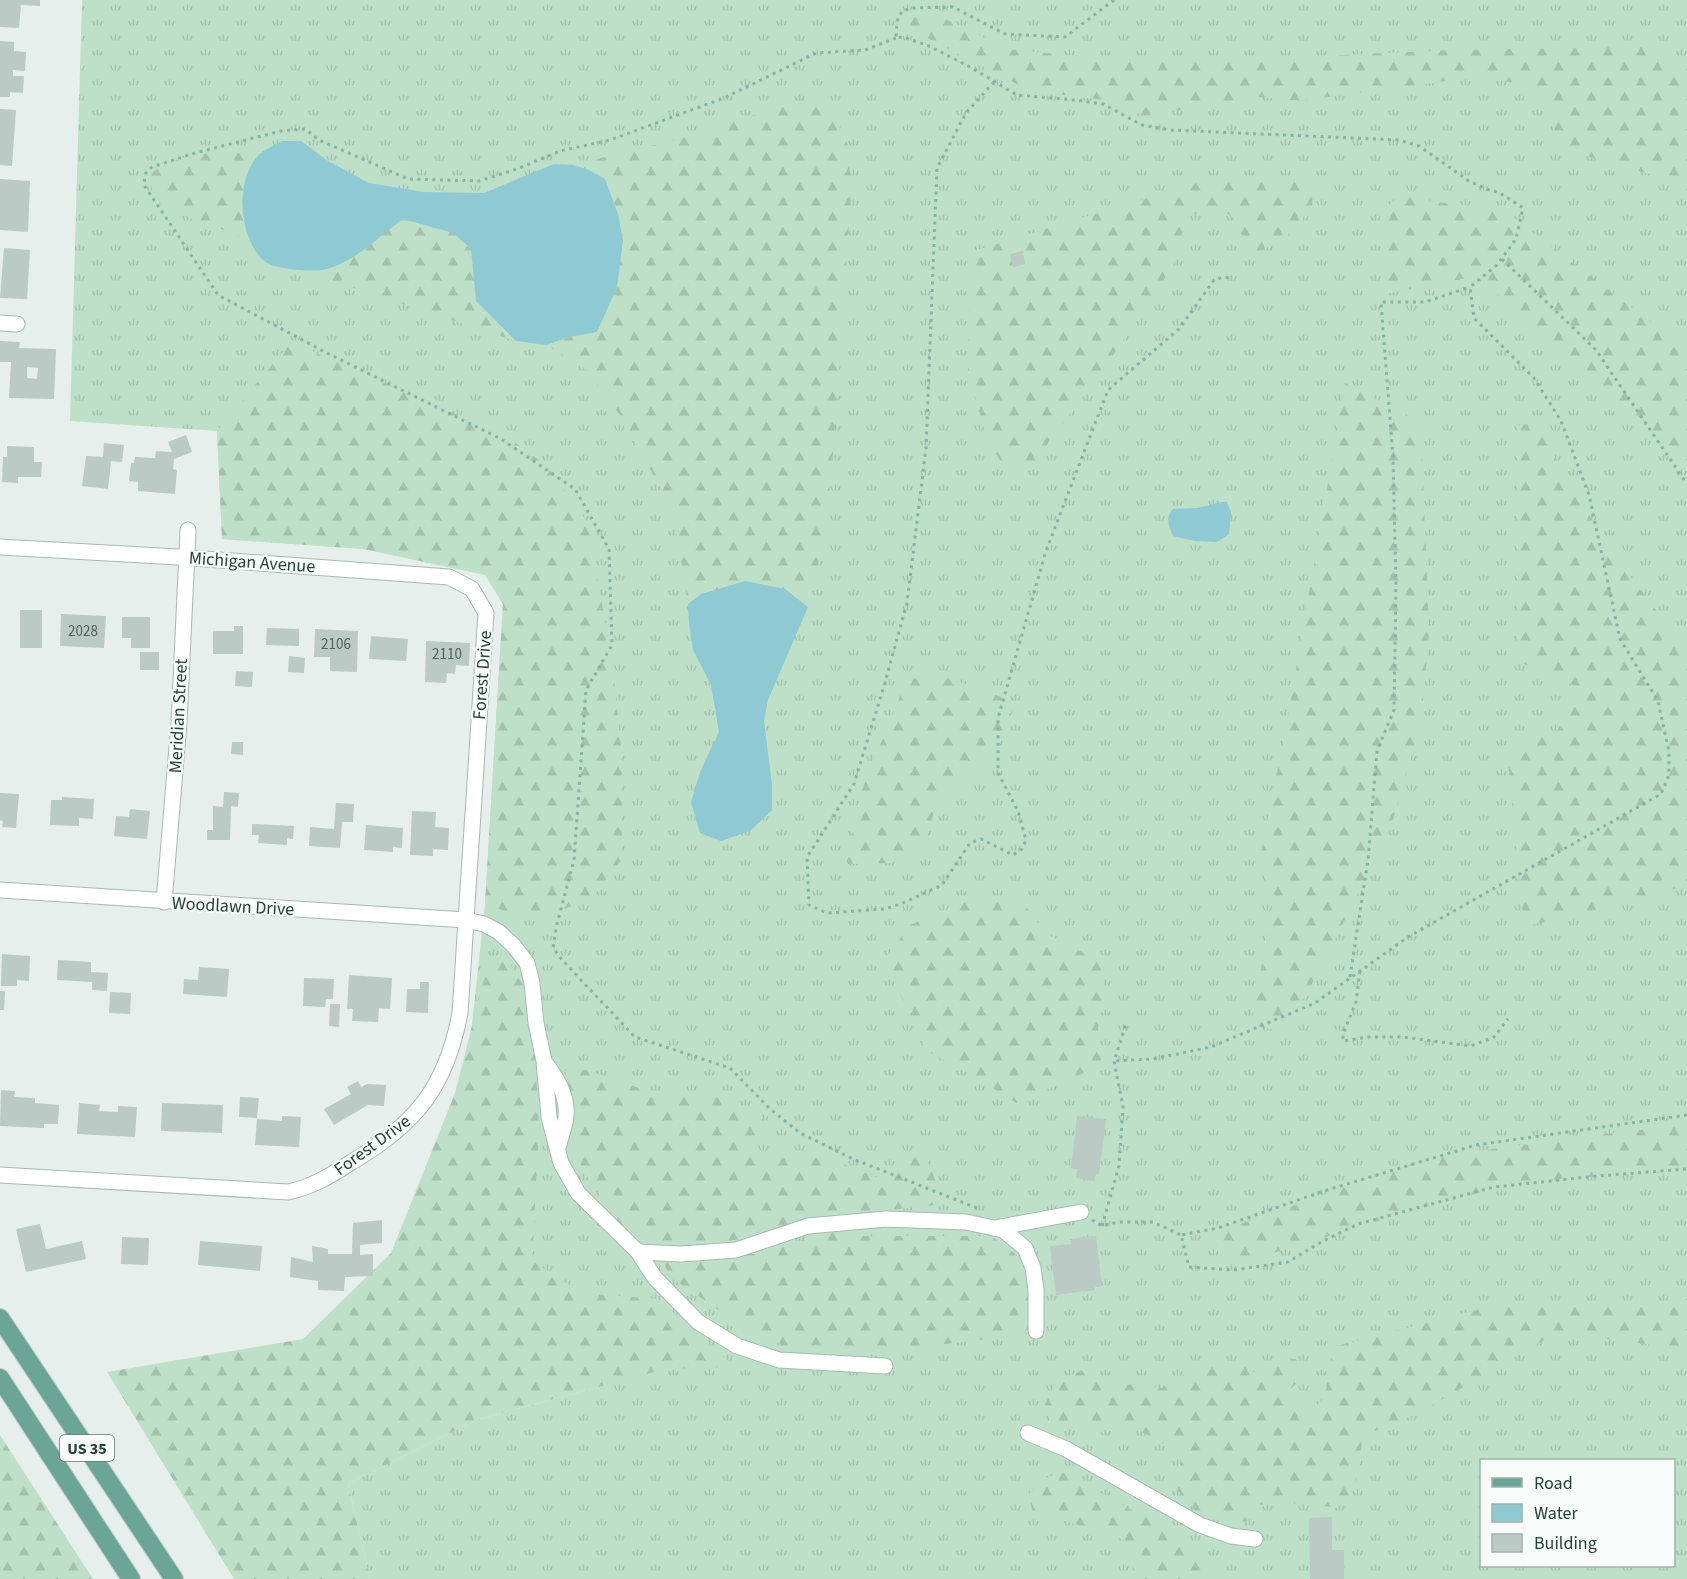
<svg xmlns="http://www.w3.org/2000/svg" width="1687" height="1579" viewBox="0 0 1687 1579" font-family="'Source Sans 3',sans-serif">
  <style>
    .grass { fill: url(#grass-tufts); fill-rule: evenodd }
    .forest { fill: url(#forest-firs) }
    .water { fill: #8ec9d4 }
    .building { fill: #bbcac4; fill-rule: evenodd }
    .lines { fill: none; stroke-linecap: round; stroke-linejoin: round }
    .minor-casing { stroke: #a8b8b2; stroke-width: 17 }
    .major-casing { stroke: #c2cac8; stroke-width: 20 }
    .path { stroke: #86b3a5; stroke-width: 3; stroke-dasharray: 3 4.5; stroke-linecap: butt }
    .minor { stroke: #fff; stroke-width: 15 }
    .major { stroke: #6aa596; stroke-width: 18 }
    .labels { text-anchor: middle; stroke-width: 4.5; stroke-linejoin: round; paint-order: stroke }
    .number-label { font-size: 15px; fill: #4a645c }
    .shield { fill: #f7fbf9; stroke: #637a73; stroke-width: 1.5 }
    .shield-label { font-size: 16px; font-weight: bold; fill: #24423a }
    .street-label { font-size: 18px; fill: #24423a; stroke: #f7fbf9 }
  </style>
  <defs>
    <pattern id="grass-tufts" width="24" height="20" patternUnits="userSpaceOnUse" patternTransform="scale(1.5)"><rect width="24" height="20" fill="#bfe0c8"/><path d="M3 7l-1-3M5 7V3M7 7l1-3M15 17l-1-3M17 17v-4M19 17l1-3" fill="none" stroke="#a4c1ad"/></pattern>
    <pattern id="forest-firs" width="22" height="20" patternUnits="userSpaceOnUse" patternTransform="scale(1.5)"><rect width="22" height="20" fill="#bfe0c8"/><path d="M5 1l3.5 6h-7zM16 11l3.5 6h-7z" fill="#a4c1ad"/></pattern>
  </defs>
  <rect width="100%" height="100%" fill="#e6efeb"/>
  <path class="grass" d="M82,0H1687V1579H370L348,1484L476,1420L598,1387L541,1344L469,1052L485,904L503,604L485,575L364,549L222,539L217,431L70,421ZM1482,1460H1674V1566H1482Z"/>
  <g class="forest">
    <path d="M929,11L1008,49L1063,55L1146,59L1192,57L1277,58L1451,50L1584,48L1641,44L1670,58L1687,59V202L1660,177L1566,150L1531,85L1476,77L1300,101L1259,97L1145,116L1104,100L1031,91L927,38L906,34L899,20L909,12Z"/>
    <path d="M806,98L836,119L848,145L851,196L832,469L824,535L808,607L785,589L702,594L688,604L673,512L625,422L586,369L546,345L569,337L597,332L623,240L618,214L605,179L589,170L573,165L686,137Z"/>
    <path d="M225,152L258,155C240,181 238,210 249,239L162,208L147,178C162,159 201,153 225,152Z"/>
    <path d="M1314,177L1312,206L1291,233L1254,255L1229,214H1190L1179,239L1174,264L1100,375L1049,441L1035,469L1004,466L988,442L968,372L970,252L1210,179Z"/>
    <path d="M1399,196L1473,207L1509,214L1687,350V466L1477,276L1385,294L1381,213Z"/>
    <path d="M403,219L453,233L471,249L476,301L516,341L301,271L322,270L343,263Z"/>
    <path d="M291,342L506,436L547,466L587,522L612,659L622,755V859L591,899L532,921L485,904L503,604L486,575L364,549L222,539L217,431Z"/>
    <path d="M1345,383L1421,422L1429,632L1421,723L1390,830L1319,971L1285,1032L1251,1025L1274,896L1259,863L1288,716Z"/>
    <path d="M1538,422L1556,459L1612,553L1687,650V886L1524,927L1507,753L1560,729L1576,686L1517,661L1519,574L1517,426Z"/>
    <path d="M920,675L942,676L1007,699L1012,713L994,754L968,775L934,810L929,832L915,850L892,863L848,864L846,858L863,787L905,684Z"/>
    <path d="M1018,896L1046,934L1102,962L1105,996L1098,1028L1102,1065L1016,1103L977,1078L927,1051L884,960L910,925L973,899Z"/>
    <path d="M504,954L532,1000L539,1128L532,1261L581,1293L658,1299L735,1367L665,1369L476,1420L348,1484L370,1579H234L107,1372L303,1339L391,1253L455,1093L489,959Z"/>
    <path d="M565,1070H586L660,1095L714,1096L757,1111L765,1122L754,1145L763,1160L803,1156L833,1160L892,1183L907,1159L924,1153L945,1204L870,1212H826L751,1239L656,1244L622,1226L581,1168Z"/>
    <path d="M1687,1125V1171L1525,1181L1420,1208L1248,1261L1218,1257V1232L1426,1159L1576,1137Z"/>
    <path d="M838,1230L861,1236H991L1027,1263L1034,1311L1028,1335L889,1350L837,1345L784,1346L744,1327L670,1277L663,1261L754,1254Z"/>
    <path d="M1687,1298V1350L1558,1332L1419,1413L1363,1436L1355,1489L1337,1508L1306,1503L1249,1505L1247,1521L1237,1522L1195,1510L1170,1482L1181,1469L1180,1453L1147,1435L1126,1421L1101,1432L1050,1420L1045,1404L1057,1382L1086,1368L1114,1383L1163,1388L1190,1371L1218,1361L1241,1364L1265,1379L1282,1357L1295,1359L1303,1364L1306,1375L1287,1392L1299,1410L1311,1413L1325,1396L1333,1347L1503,1303L1645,1304Z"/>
    <path d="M0,1435L93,1579H0Z"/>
    <path d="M1062,1472L1162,1526L1199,1550L1211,1572L1200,1579H1134L1130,1542L1032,1510L1029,1494L1046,1478Z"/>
  </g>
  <g class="water">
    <path d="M282,141H301L328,161L369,183L424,192L484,193L554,164L573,165L589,170L605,179L618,214L623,240L617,287L597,332L569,337L546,345L516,341L476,301L471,249L453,233L403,219C378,237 353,264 322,270C310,272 273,269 264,261C239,239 234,179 259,155C265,149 275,145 282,141Z"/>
    <path d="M1222,502H1227L1231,512L1229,534L1217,542L1195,541L1173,536C1169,526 1165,517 1173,509L1197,508Z"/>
    <path d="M745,581L785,589L808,607L768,700L764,721L772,785V810L750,831L721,841L700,833L691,802L700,772L719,732L711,685L693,650L689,623L688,604L701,594Z"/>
  </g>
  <g class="building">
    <path d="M0,0H40V6L21,5L19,28L0,27Z"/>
    <path d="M0,41L14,42V51L26,52L25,71L13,70V76H24L23,93L10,92V97H0Z"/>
    <path d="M0,109L16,110L12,166L0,165Z"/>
    <path d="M0,179L30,181L28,232L0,230Z"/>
    <path d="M4,248L30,250L27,299L0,298Z"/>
    <path d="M1023,251L1025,264L1013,267L1010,254Z"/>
    <path d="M0,341L20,342L19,348L56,349L54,399L9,398L11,362H0ZM27,367L38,368L37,379L27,378Z"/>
    <path d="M186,435L192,452L174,459L173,469L177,470L175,494L138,491V482L129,481L131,463H134L135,457L155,458L156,451L172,452L168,442Z"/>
    <path d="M104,443L124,445L122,462L111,461L108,489L82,486L86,456L103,457Z"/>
    <path d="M7,446L34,447V462H42L41,477H18V483L2,482L3,457H7Z"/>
    <rect x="20" y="610" width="22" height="38"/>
    <path d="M61,614L106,616L104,648L60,646Z"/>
    <path d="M122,617H150V648H131V638H122Z"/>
    <path d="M234,626H243V654H213V631H234Z"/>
    <path d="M267,628L299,629V646L266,645Z"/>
    <path d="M315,629L358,631L357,672L330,671V657H314Z"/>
    <path d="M371,636L408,639L406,661L369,659Z"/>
    <path d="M426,641L470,643L469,666L456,665L455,674L447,673L446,683L425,682Z"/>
    <rect x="140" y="652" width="19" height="18"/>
    <path d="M289,656L305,658L304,673L288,672Z"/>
    <path d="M236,671L253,672L252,687L235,686Z"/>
    <path d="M232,742H243V755L231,754Z"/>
    <path d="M224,792L239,793L238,807L231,806L230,840H207V830H213V806L223,807Z"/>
    <path d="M0,793L19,794L16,828L2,827L3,821L0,820Z"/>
    <path d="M62,797L94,799L93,819L79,818V826L50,825L51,800H62Z"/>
    <path d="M336,803L354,804L353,822H342L340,848L309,846L310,827L334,829Z"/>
    <path d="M130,809L150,811L147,839L114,836L116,816L129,817Z"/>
    <path d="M412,811L436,812L435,827L449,828L448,850L433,849V856L410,855Z"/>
    <path d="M252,824L294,826L293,839L287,838V845L258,843L259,835H252Z"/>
    <path d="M366,825L403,828L402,848L393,847V852L364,850Z"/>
    <path d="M2,954L30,956L29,981L17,980V986H1Z"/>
    <path d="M58,960L91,962V972L108,973L107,991L92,990V982L57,980Z"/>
    <path d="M199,967L229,969L227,997L183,994L184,979L198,980Z"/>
    <path d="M349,975L392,978L390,1009L379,1008L378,1022L352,1021L353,1009H347Z"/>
    <path d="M304,978L334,979L333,999H326L325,1007L303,1006Z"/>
    <path d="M420,982H429L428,1013L406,1012L407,989H420Z"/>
    <path d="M0,991H5L4,1010H0Z"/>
    <path d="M110,992L131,993L130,1014L109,1013Z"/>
    <path d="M330,1004H340L339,1027L329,1026Z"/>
    <path d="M358,1081L361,1087L367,1084L386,1085L384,1106L368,1105L334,1125L324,1109L351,1094L347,1087Z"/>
    <path d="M1,1090L15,1091L14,1097L35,1098V1103L59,1105L58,1124H44V1128L0,1126Z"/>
    <path d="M240,1097L259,1098L257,1118L239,1117Z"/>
    <path d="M79,1103L100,1105L99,1111L118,1112V1106L137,1107L135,1137L77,1134Z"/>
    <path d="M162,1103L223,1105L222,1133L161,1131Z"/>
    <path d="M282,1116L301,1117L299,1147L255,1145L257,1119L282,1121Z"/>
    <path d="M1077,1116L1106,1119L1099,1174H1096L1095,1181L1076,1178L1077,1169L1071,1168Z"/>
    <path d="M382,1220V1243L360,1245V1255L373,1254V1276L345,1277L344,1291L318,1290V1281L290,1277L291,1257L313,1262L312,1246L328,1249V1254H352L353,1223Z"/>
    <path d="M40,1224L46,1249L82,1241L86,1259L26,1272L16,1229Z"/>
    <path d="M1096,1236L1102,1286L1095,1287V1290L1056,1295L1050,1246L1071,1244L1070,1239Z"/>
    <path d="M122,1237L149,1238L148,1265L121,1264Z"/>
    <path d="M200,1241L262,1246L260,1271L198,1265Z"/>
    <path d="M1332,1517V1550H1344V1579H1310L1309,1518Z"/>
  </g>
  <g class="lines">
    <g class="minor-casing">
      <g id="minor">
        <path d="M0,323L17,324"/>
        <path d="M0,547L178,557L449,577L472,589L486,613L460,1013C446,1088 415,1125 350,1163C330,1176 312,1187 288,1192L0,1175"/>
        <path d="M0,890L466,920L484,924L499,932L514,946L527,963L532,983L536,1023L544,1061L549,1117L561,1163L578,1193L638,1252L655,1278L698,1322L737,1346L779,1360L885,1366"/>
        <path d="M164,902L179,723L188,530"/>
        <path d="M546,1064C557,1078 568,1098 566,1117C565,1126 561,1135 559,1145"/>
        <path d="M995,1228L1081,1212"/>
        <path d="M638,1252L681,1254L736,1250L808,1226L886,1219L966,1222L1003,1230L1025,1248L1033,1268L1036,1290V1331"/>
        <path d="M1028,1433L1066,1449L1200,1525L1231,1536L1255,1539"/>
      </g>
    </g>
    <g class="major-casing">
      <g id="major">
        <path d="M0,1318L174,1579"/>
        <path d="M0,1378L131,1579"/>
      </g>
    </g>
    <g class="path">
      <path d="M1114,0L1065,37L1005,34L953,7L912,8L902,11L897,21L896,38L903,37L929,46L970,67L1017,95L1075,100L1103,104L1142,125L1170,130L1399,140L1419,146L1469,181L1486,189L1500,193L1523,208L1516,239L1497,265L1470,287L1474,318L1534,378L1561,421L1589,495L1620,639L1658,701L1669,752V775L1661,794L1408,937L1315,1003L1211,1047L1153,1059L1114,1061"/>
      <path d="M896,38L865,50L816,53L724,98L610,140L560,151L517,169L479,181L408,179L319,140L305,129L281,131L195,153L152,167L145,174L144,185L218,295L327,353L501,439L575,489L609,549L612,645L586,690L574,860L557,924L553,948L563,961L635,1037L730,1068L770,1109L800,1133L853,1159L977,1208"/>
      <path d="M994,82L966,113L937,168L926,448L907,603L884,686L854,784L807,857L809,905L827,913L885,909L903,903L942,885L970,843L981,839L1013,855L1022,849L1026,840L1018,811L998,773V718L1046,551L1108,390L1179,329L1214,280L1223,277L1231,278"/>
      <path d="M1502,259L1596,350L1687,484"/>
      <path d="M1360,971L1356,1002L1343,1034V1041L1368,1037H1402L1471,1046L1494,1037L1508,1019"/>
      <path d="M1350,977L1368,860L1377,751L1394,710L1396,585L1393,457L1381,302H1425L1470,287"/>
      <path d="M1687,1115L1476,1145L1324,1191L1218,1228L1181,1235L1189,1267L1234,1270L1288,1262L1323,1241L1358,1224L1494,1187L1597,1176L1687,1169"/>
      <path d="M1092,1220L1102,1226L1118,1222H1153L1181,1235"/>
      <path d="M1102,1226L1119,1166L1123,1107L1114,1061L1126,1024"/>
    </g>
    <use href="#minor" class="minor"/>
    <use href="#major" class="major"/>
  </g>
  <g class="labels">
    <g class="number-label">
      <text x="83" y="636">2028</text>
      <text x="336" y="649">2106</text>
      <text x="447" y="659">2110</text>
    </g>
    <rect class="shield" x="60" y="1435" width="54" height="26" rx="4.5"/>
    <g class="shield-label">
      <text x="87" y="1454">US 35</text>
    </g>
    <g class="street-label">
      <text transform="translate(252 562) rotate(4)" y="6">Michigan Avenue</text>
      <text transform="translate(482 675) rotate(-86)" y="6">Forest Drive</text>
      <text transform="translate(178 716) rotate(-87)" y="6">Meridian Street</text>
      <text transform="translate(233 906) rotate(3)" y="6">Woodlawn Drive</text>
      <text transform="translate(372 1145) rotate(-36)" y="6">Forest Drive</text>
    </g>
  </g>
  <rect x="1480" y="1459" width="195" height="108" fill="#f7fbf9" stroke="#a3b1ad" stroke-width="1.5"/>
  <rect x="1492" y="1478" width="30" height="9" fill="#6aa596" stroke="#a3b1ad" stroke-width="1.5"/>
  <text x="1534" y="1489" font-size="18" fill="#24423a">Road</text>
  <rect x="1492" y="1504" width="30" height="18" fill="#8ec9d4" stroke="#a3b1ad" stroke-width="1.5"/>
  <text x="1534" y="1519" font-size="18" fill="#24423a">Water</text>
  <rect x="1492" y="1534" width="30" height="18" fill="#bbcac4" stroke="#a3b1ad" stroke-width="1.5"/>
  <text x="1534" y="1549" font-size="18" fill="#24423a">Building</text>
</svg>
